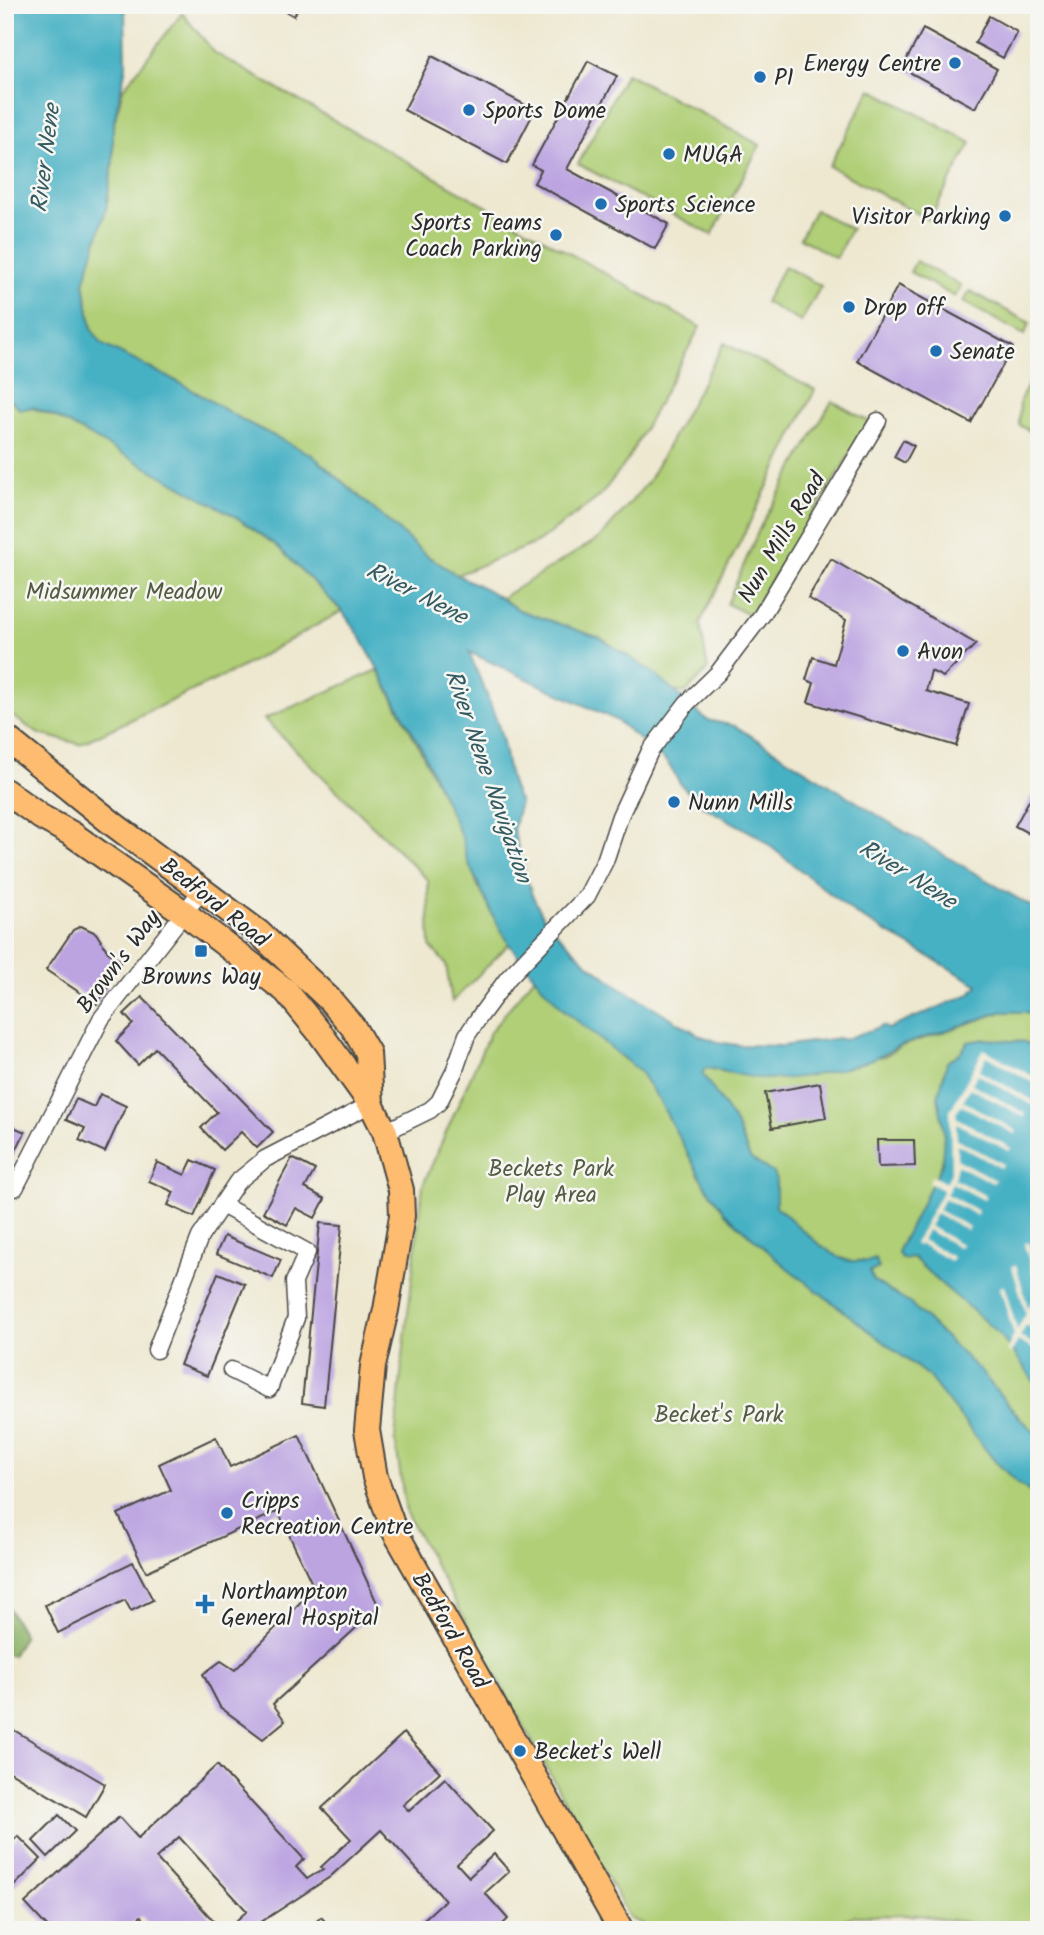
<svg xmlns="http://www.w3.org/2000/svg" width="1044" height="1935" viewBox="0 0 1044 1935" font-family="Kalam,sans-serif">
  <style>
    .green { fill: #b0cf77; stroke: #6e7d51; stroke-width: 2 }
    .forest { fill: #8cb268; stroke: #5c6e4a; stroke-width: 2 }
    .water { fill: #46b1c4; stroke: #386e78; stroke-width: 2; fill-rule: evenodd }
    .pier { fill: #eee8d0 }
    .building { fill: #bca4e1 }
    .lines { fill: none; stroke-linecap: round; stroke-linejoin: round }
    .minor-casing { stroke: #484744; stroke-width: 19 }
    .primary-casing { stroke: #484744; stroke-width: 28 }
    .minor { stroke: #fff; stroke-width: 16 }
    .primary { stroke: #febc70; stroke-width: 24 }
    .poi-dot { fill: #1f6fb2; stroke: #f6f6f2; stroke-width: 2.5 }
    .labels { text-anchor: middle; stroke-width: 5; stroke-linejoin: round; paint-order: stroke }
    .poi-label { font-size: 23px; fill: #2b2b2b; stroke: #f6f6f2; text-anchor: start }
    .street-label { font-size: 23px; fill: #2b2b2b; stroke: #f6f6f2 }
    .park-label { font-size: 23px; fill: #535c42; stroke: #f6f6f2 }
    .water-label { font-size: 24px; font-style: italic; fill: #345a61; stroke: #f6f6f2 }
  </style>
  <rect width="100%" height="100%" fill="#f6f6f2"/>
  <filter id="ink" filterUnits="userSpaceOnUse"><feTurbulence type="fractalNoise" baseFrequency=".0143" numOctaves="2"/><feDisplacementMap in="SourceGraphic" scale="14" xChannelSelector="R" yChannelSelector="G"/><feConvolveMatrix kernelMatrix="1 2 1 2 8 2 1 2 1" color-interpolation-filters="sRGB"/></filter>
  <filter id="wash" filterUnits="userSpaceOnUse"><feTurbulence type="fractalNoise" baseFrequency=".00686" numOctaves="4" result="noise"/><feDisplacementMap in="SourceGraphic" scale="28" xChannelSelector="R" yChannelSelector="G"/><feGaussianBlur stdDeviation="1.57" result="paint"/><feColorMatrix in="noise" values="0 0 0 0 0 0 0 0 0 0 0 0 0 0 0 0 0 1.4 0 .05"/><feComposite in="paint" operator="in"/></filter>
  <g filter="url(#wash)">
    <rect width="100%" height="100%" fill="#eee8d0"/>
    <g class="green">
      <path d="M5,8L14,56L15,83L5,173Z"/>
      <path d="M182,13L215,53L700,327L627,461L599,497L538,542L457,575L426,555L312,455L246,422L182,384L118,354L103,345L92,330L84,283L106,209L113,161V127L123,89Z"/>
      <path d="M626,73L760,145L712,235L578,164Z"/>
      <path d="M871,89L971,143L929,220L829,166Z"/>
      <path d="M815,210L851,229L836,258L800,238Z"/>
      <path d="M916,261L961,286L955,297L910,272Z"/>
      <path d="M784,266L821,286L801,322L765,302Z"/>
      <path d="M970,291L1030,323L1024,335L963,302Z"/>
      <path d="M724,343L815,390L700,623L708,669L686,693L674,691L652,672L558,625L519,610L501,598L601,537L648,482Z"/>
      <path d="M1037,369H1039V436L1019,425L1020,400Z"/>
      <path d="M5,398L56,417L236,517L277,546L342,611L238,669L80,744L39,734L5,711Z"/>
      <path d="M832,401L870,422L750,615L727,604L761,525Z"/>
      <path d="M378,670L420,749L463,838L477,884L509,944L452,1002L446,964L430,946L428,880L264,719Z"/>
      <path d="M535,976L564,1010L619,1053L734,1073L885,1056L899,1047L1002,1012H1025L1039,1015V1930H1016L918,1915L854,1916L817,1930H657L630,1919L406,1513L395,1439L402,1364L423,1185L490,1032Z"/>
    </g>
    <path class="forest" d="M5,1602L24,1635L12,1656L5,1653Z"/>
    <g class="water">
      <path d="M5,5H125L126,66L113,127V161L106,209L84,283L92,330L103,345L182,384L246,422L312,455L426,555L457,575L488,590L519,610L600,638L652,672L707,720L735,726L900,829L1039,911V1015L1025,1012H1001L894,1048C872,1065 804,1079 775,1079C752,1080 728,1071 706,1068L702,1073L735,1122L750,1158L773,1173L776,1179V1206C797,1224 819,1249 846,1260C853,1263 859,1259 867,1262L875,1259L879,1268L870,1272L874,1281L912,1305L980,1371L1019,1417L1039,1436V1499L1015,1481L994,1460L928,1376L786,1267L726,1214L704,1184L659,1100L640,1072L564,1010L542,986L509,944L493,916L467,860L462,838L420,746L361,638L342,611L277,546L236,517L56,417L33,407L20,410L13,402L5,398V173L15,83L14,56ZM469,652L616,720L667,762L681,785L701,805L756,835L857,915L978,985L970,994L888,1029L882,1026L843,1040L839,1038L782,1046L737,1045L718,1042L701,1036L620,987L586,962L546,922L532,895L513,830L520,802C507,782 507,756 501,734C492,704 480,680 469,652Z"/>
      <path d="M986,1039L1025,1042L1039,1049V1389C1024,1367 1010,1345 991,1327C966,1303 937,1283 913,1257L903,1259L898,1254L899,1248L942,1164L944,1132L938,1097L947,1062L961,1052L968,1042Z"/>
    </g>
    <g class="pier">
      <path d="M984,1049L1039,1080V1086L987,1056L979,1071L1034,1101L1032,1105L977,1074L972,1084L1026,1114L1024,1117L970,1088L963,1101L1017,1131L1015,1134L961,1105L956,1112L957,1118L1011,1148L1009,1151L956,1123L957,1139L1003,1164L1001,1168L957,1144V1159L995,1180L993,1183L957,1165L954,1179L986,1196L984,1200L952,1183L946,1194L978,1211L976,1215L944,1198L938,1210L969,1227L967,1230L936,1213L929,1226L961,1244L959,1247L927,1230L922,1240L953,1257L951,1261L920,1244L918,1246L914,1244L943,1190L929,1182L932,1176L946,1183L951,1173L950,1111Z"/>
      <path d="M1028,1242L1039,1278V1311L1035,1309L1029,1321L1039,1327V1332L1026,1325L1020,1337L1039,1347V1352L1018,1341L1010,1354L1007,1349L1014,1335L1000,1287L1004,1286L1017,1330L1026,1314L1012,1266L1016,1265L1028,1308L1038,1291L1024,1244Z"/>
    </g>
    <g id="blocks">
      <g class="building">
        <path d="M275,5H300L294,16Z"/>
        <path d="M989,16L1017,32L1003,58L975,43Z"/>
        <path d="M923,29L997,69L975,108L902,68Z"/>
        <path d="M432,56L535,110L507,164L404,110Z"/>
        <path d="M588,61L617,76L567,169L669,224L655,249L534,183L541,170L532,165Z"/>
        <path d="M898,285L1013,347L971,423L857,361Z"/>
        <path d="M903,440L914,446L905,463L894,457Z"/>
        <path d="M831,559L976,644L943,677L931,671L926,691L969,704L956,746L808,702L814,683L806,680L813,657L834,664L846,620L808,598Z"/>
        <path d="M1032,795L1039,799V839L1015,826Z"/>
        <path d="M81,926L96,933L108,952L121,961L104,986L108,988L97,1004L46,970L73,930Z"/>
        <path d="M142,997L273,1132L257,1148L241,1132L222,1150L201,1128L217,1112L155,1048L138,1065L116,1041L133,1024L124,1014Z"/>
        <path d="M820,1083L826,1118L772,1128L765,1093Z"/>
        <path d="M100,1094L126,1106L105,1152L79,1140L85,1128L66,1120L76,1099L94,1107Z"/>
        <path d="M5,1123L25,1132L5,1173Z"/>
        <path d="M877,1140H914L915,1166L878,1167Z"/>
        <path d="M292,1158L315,1170L305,1188L325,1199L315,1218L296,1208L287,1225L263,1212Z"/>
        <path d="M192,1160L215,1170L194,1217L168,1205L174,1192L149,1181L157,1162L185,1175Z"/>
        <path d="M320,1223L342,1225L324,1406L302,1403Z"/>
        <path d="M224,1236L281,1260L273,1278L216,1254Z"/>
        <path d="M218,1273L245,1284L207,1376L180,1365Z"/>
        <path d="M299,1435L379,1607L273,1704L285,1721L263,1739L220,1707L203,1674L221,1661L235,1670L314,1588L278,1511L146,1572L118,1514L171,1490L159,1464L216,1437L230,1467Z"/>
        <path d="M133,1562L153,1600L131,1611L125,1600L58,1633L45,1605Z"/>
        <path d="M12,1729L105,1784L86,1817L5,1769V1741Z"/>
        <path d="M404,1733L440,1772L403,1805L409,1811L445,1778L493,1831L457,1864L469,1877L494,1854L509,1871L485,1893L508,1919L497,1930H412L445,1900L381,1830L330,1877L255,1926L258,1930H226L247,1911L179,1837L156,1858L222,1930H154L141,1916L130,1925L134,1930H50L25,1903L119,1817L138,1838L217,1765L304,1859L296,1867L307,1879L323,1869L321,1867L351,1839L322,1808Z"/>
        <path d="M59,1815L75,1831L48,1857L33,1841Z"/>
        <path d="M18,1836L41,1859L5,1895V1849Z"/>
        <path d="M321,1917L333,1930H307Z"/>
      </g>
    </g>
  </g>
  <g filter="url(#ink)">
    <use href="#blocks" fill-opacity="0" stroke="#484744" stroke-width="2"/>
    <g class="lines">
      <g class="minor-casing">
        <g id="minor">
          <path d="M385,1132L430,1110L439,1102L454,1072L467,1035L480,1016L508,978L587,896L605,861L620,816L650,751L687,703L718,673L762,615L878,421"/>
          <path d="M15,1188L101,1019L202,890"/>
          <path d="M222,1205L307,1252L294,1282L296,1318L269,1389L231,1370"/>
          <path d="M156,1350L200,1237L237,1182L265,1159L371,1104"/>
        </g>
      </g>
      <g class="primary-casing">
        <g id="primary">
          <path d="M5,737L113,824L258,932L329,999L353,1027L368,1053L371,1104"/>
          <path d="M5,791L41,817L72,834L183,912L286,991L320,1033L371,1104L385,1132L401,1190L402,1216L386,1310L373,1366L367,1430L375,1477L394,1530L621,1930"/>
        </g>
      </g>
      <use href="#minor" class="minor"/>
      <use href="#primary" class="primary"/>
    </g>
  </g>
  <g class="poi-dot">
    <circle cx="955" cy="63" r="7"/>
    <circle cx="760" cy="77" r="7"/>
    <circle cx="469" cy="110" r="7"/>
    <circle cx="669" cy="154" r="7"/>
    <circle cx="601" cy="204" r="7"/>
    <circle cx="1005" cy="216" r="7"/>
    <circle cx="556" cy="235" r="7"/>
    <circle cx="849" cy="307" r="7"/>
    <circle cx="936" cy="351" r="7"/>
    <circle cx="903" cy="651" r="7"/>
    <circle cx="674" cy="802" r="7"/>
    <rect x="194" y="944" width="14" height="14" rx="3.5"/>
    <circle cx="227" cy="1513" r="7"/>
    <path d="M201.5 1593.5h7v7h7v7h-7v7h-7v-7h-7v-7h7z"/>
    <circle cx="520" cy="1751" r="7"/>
  </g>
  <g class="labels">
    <g class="poi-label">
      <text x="941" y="71" text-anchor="end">Energy Centre</text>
      <text x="774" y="85">P1</text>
      <text x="483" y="118">Sports Dome</text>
      <text x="683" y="162">MUGA</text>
      <text x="615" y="212">Sports Science</text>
      <text x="991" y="224" text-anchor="end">Visitor Parking</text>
      <text x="542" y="230" text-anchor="end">Sports Teams<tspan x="542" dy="26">Coach Parking</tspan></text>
      <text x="863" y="315">Drop off</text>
      <text x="950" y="359">Senate</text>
      <text x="917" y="659">Avon</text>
      <text x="688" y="810">Nunn Mills</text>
      <text x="201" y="984" text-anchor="middle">Browns Way</text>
      <text x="241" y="1508">Cripps<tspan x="241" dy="26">Recreation Centre</tspan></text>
      <text x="221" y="1599">Northampton<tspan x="221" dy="26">General Hospital</tspan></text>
      <text x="534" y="1759">Becket's Well</text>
    </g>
    <g class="street-label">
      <text transform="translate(781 537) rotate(-59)" y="8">Nun Mills Road</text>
      <text transform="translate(215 902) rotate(38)" y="8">Bedford Road</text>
      <text transform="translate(118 961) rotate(-53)" y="8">Brown's Way</text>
      <text transform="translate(451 1630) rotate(60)" y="8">Bedford Road</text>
    </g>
    <g class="park-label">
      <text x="124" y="599">Midsummer Meadow</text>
      <text x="551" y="1176">Beckets Park<tspan x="551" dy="26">Play Area</tspan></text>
      <text x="719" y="1422">Becket's Park</text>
    </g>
    <g class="water-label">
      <text transform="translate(45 158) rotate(-83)" y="8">River Nene</text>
      <text transform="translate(417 593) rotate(27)" y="8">River Nene</text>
      <text transform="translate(489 776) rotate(71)" y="8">River Nene Navigation</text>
      <text transform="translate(908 874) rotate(32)" y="8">River Nene</text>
    </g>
  </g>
  <rect width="1044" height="1935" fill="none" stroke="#f6f6f2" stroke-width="28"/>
</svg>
